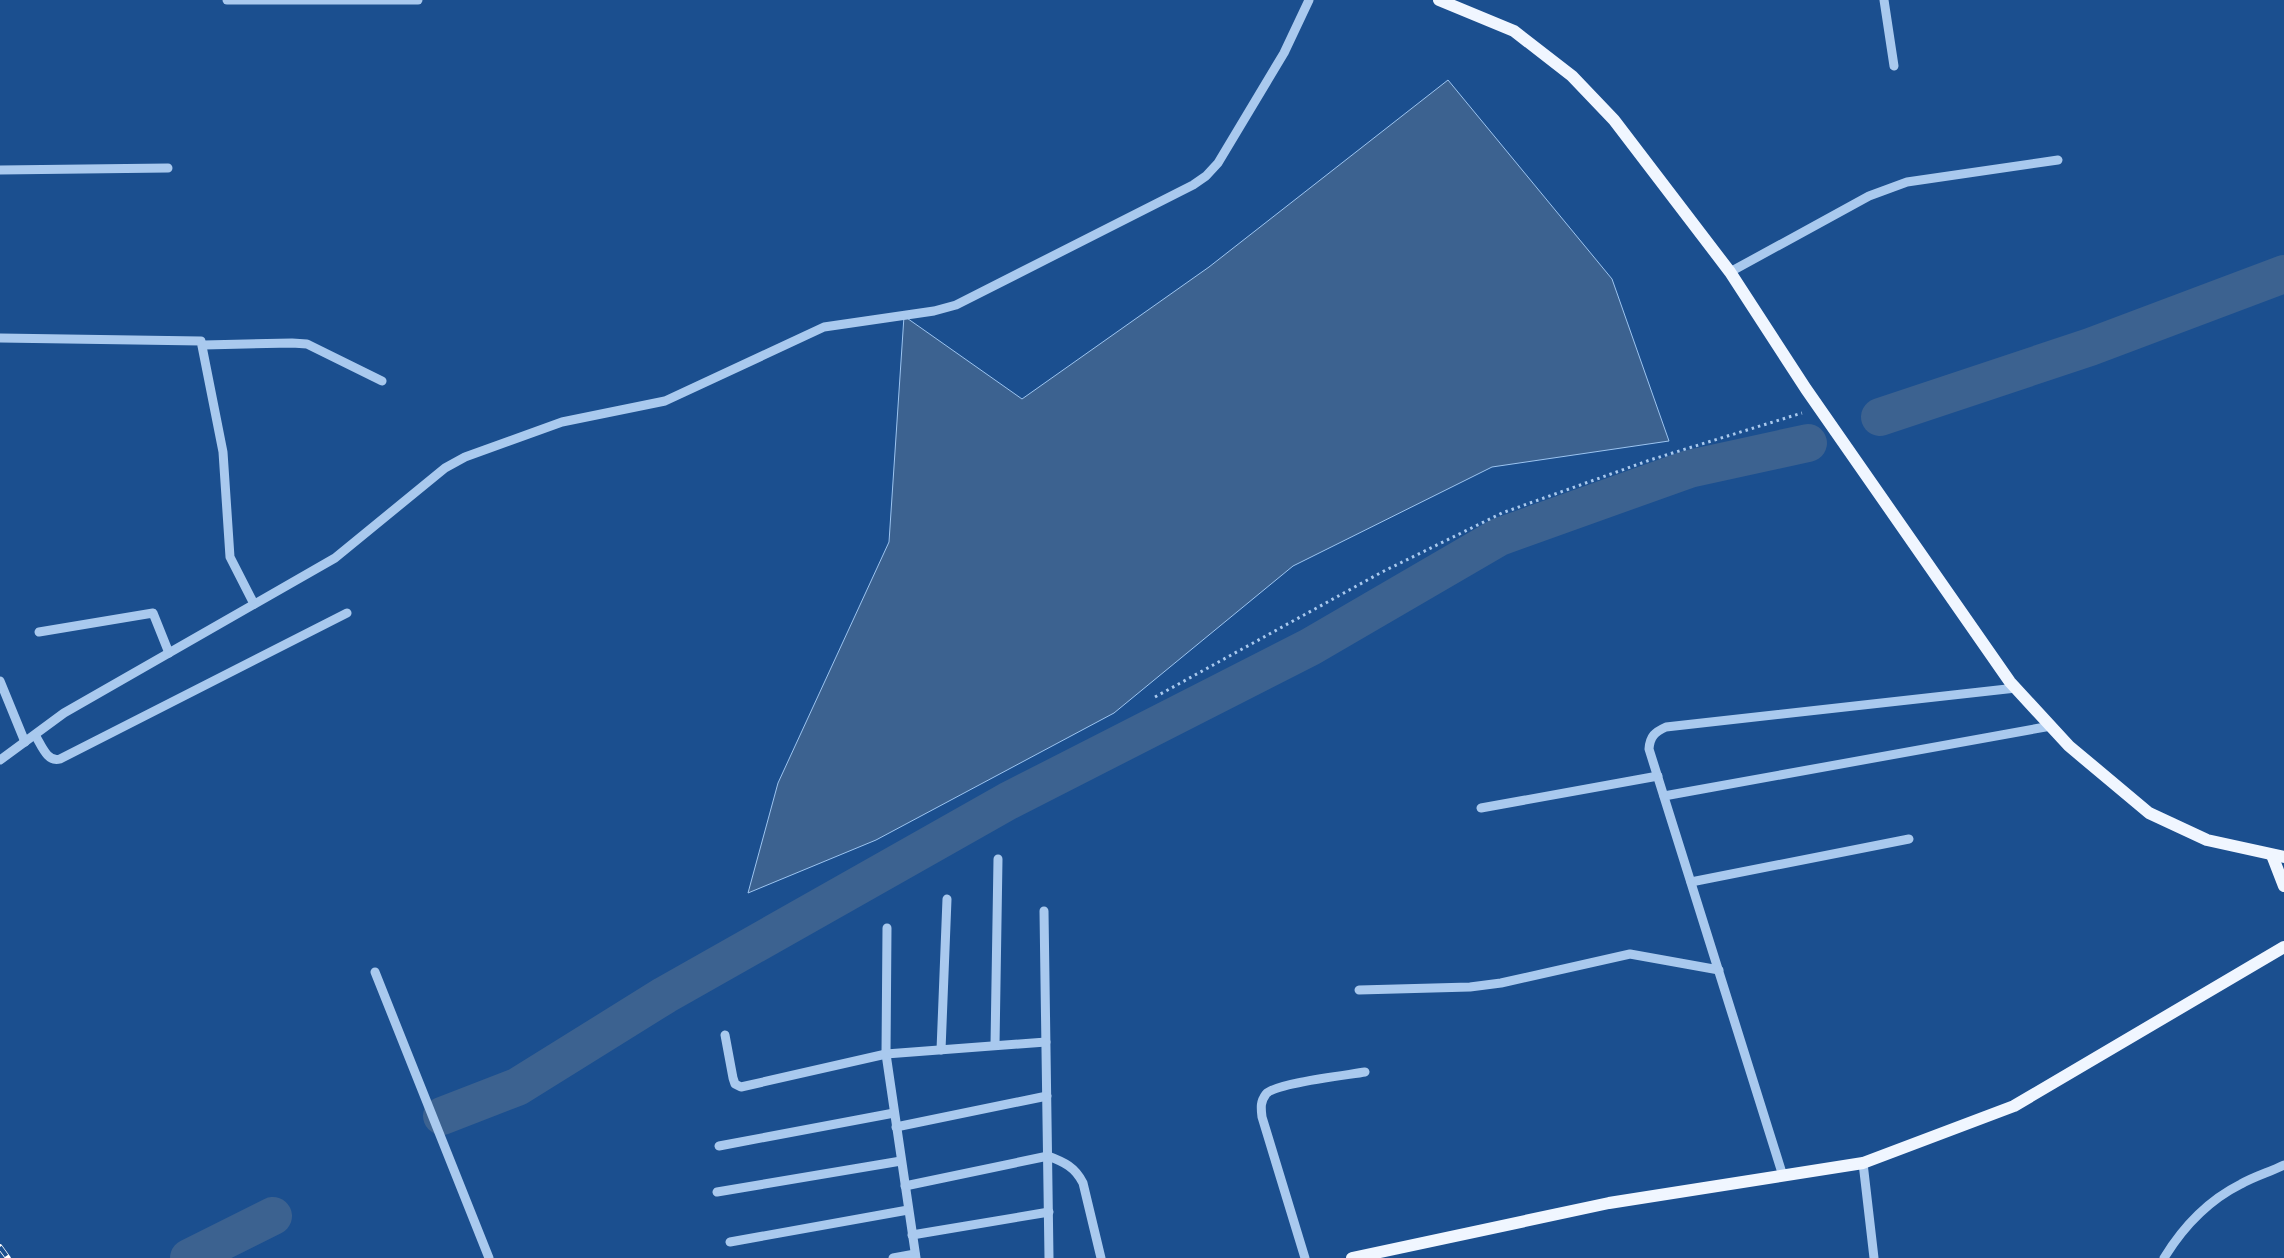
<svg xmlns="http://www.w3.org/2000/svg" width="2284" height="1258" viewBox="0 0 2284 1258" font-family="'Exo 2',sans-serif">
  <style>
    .water { fill: #3c6290; stroke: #9cc4f0 }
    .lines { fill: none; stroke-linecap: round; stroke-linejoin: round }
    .river { stroke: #3c6290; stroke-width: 38 }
    .path { stroke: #a9c9ee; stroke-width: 3; stroke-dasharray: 2.5 4; stroke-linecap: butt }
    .minor { stroke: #a9c9ee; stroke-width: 9 }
    .major { stroke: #f0f6ff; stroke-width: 12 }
    .rail-casing { stroke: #fff; stroke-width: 5.5 }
    .rail { stroke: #1b4f8f; stroke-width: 4; stroke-dasharray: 11; stroke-linecap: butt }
  </style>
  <rect width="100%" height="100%" fill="#1b4f8f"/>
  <path class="water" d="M1448,80L1612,279L1669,441L1492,467L1293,566L1114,713L876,840L748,893L778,783L889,542L904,316L1022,399L1209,267Z"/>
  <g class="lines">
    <g class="river">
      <path d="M1880,417L2090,347L2284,274"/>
      <path d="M442,1116L517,1087L665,995L1008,801L1310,647L1499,537L1689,469L1808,443"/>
      <path d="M189,1258L273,1216"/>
    </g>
    <path class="path" d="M1155,697L1382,572L1502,513L1650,460L1802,413"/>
    <g class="minor">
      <path d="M227,0H418"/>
      <path d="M1884,0L1894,66"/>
      <path d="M0,170L168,168"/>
      <path d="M1730,272L1869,196L1907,182L2058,160"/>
      <path d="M0,338L201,341L223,452L230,557L254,604"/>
      <path d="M204,345L292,343L307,344L382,381"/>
      <path d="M39,632L153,613L169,653"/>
      <path d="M0,681L25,742"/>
      <path d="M35,735C41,744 47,763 60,759L347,613"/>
      <path d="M0,760L64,713L335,558L445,468L465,457L562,422L665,401L824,327L934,311L956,305L1193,185L1206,176L1218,163L1284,53L1309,0"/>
      <path d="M1664,796L2051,726"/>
      <path d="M1481,808L1658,776"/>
      <path d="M1691,882L1909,839"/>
      <path d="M1044,911L1049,1258"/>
      <path d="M887,928L886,1054L916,1258"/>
      <path d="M375,972L489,1258"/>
      <path d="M1359,990L1470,987L1501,983L1630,954L1719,970"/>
      <path d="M725,1035L733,1078L735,1084L741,1087L886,1054L1046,1042"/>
      <path d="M995,1045L998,859"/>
      <path d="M941,1050L947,899"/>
      <path d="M896,1127L1047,1096"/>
      <path d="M719,1146L894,1113"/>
      <path d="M1863,1163L1874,1258"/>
      <path d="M1783,1176L1649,749C1650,736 1655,732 1666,727L2016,688"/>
      <path d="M905,1186L1048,1156C1064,1162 1075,1167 1083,1183L1101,1258"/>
      <path d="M717,1192L901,1161"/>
      <path d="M912,1235L1049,1212"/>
      <path d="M730,1242L908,1210"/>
      <path d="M893,1258L915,1254"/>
      <path d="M1305,1258L1262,1117C1261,1108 1260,1102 1266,1094C1275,1083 1348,1075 1365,1072"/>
      <path d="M2164,1258C2183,1227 2209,1200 2241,1184C2255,1176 2270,1172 2284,1165"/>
    </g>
    <g class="major">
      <path d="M1439,0L1514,31L1572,76L1614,120L1730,272L1806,389L2010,682L2069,746L2149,813L2207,840L2284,857"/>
      <path d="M2272,855L2284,886"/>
      <path d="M1352,1258L1609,1203L1863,1163L2014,1106L2284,947"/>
    </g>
    <g class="rail-casing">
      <path id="rail" d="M0,1247L8,1258"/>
    </g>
    <use href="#rail" class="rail"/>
  </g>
</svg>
